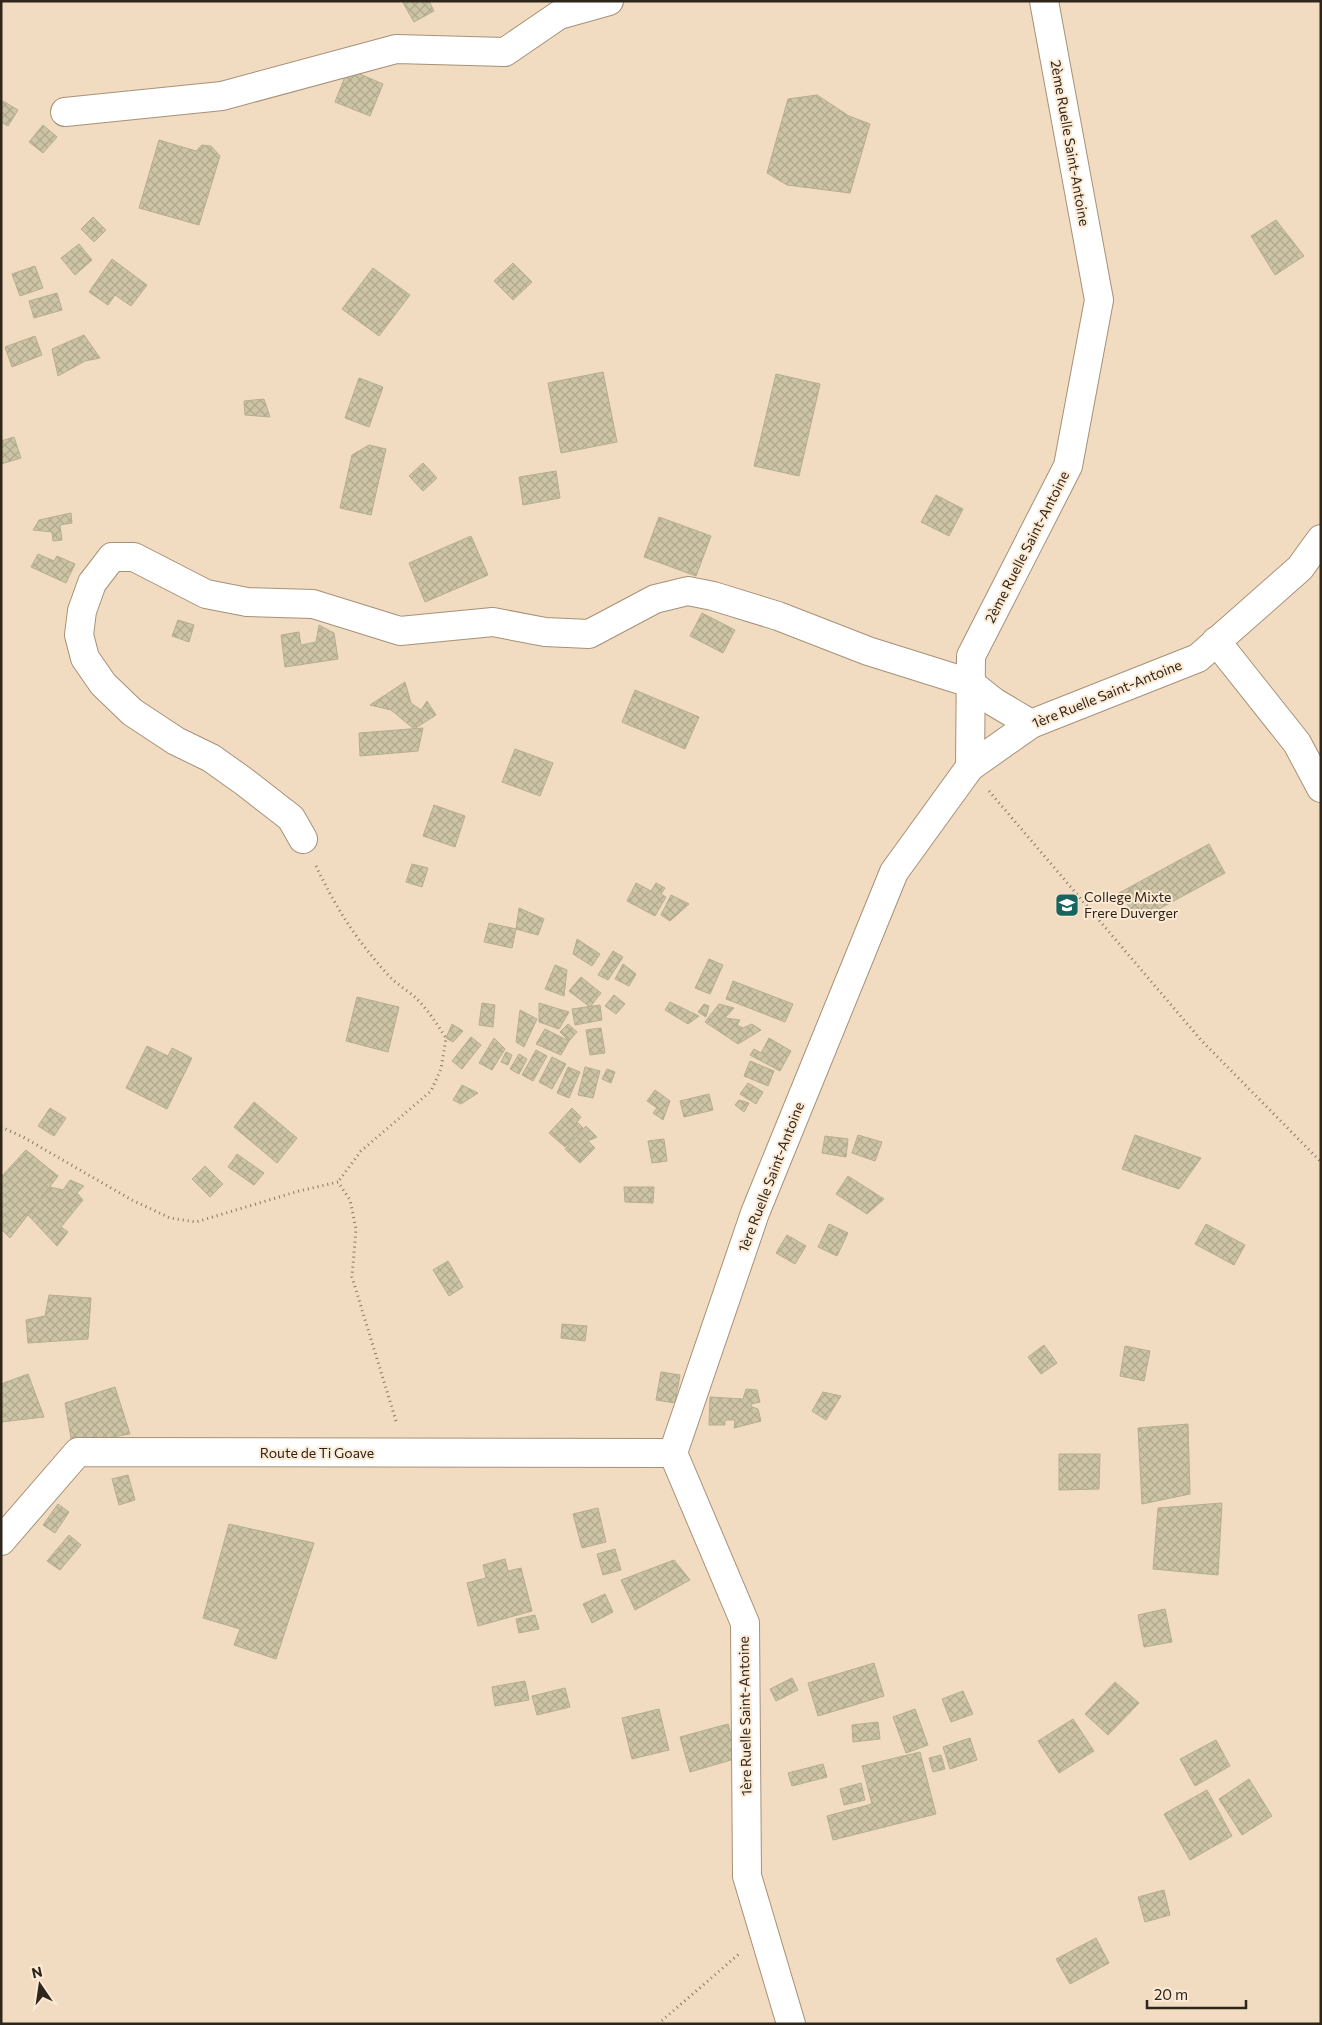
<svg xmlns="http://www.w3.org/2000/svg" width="1322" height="2025" viewBox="0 0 1322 2025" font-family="Commissioner,sans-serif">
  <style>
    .building { fill: url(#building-cross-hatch); stroke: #b5ae8f }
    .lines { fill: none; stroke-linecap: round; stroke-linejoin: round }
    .minor-casing { stroke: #a69178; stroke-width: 30 }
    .path { stroke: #867866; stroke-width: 3; stroke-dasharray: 1 4; stroke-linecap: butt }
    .minor { stroke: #fff; stroke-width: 28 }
    .labels { text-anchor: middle; stroke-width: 4; stroke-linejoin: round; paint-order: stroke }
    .street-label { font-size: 14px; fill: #2e251b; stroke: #fcead4 }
    .poi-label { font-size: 14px; fill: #2e251b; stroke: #fcead4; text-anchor: start }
  </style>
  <defs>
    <pattern id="building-cross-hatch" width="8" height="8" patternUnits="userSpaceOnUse" patternTransform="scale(1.25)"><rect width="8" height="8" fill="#cdc4a5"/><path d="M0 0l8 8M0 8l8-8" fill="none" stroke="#b0a88d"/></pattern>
  </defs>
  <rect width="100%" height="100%" fill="#f2dcc1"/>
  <g class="building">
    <path d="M402,1H429L434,11L414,22Z"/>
    <path d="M348,69L383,84L370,116L335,102Z"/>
    <path d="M817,95L849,116L870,124L850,193L787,185L767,173L788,99Z"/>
    <path d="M3,101L18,110L8,126L1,122V104Z"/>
    <path d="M43,125L57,137L43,153L29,142Z"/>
    <path d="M159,140L196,151L202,145L211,146L220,156L199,225L139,208Z"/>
    <path d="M93,217L106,230L94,242L81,229Z"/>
    <path d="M1276,220L1304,256L1275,275L1251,236Z"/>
    <path d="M79,244L92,260L75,275L61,258Z"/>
    <path d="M112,259L147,285L131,306L115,295L108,305L89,292Z"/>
    <path d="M513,263L532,282L513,300L494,281Z"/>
    <path d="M35,266L43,288L20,296L12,274Z"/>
    <path d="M373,268L410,295L379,336L342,309Z"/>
    <path d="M57,293L62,310L34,318L29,301Z"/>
    <path d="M84,335L100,358L85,361L58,376L52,349Z"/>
    <path d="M35,336L42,355L12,367L5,347Z"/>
    <path d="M603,372L617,442L561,453L548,383Z"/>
    <path d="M776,374L820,384L799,476L754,466Z"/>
    <path d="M359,378L383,387L369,427L345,418Z"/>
    <path d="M264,399L270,417L245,415L244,401Z"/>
    <path d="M14,437L21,458L1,464V441Z"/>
    <path d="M369,445L386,449L371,515L340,508L352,455Z"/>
    <path d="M423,463L437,478L423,491L409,476Z"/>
    <path d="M556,471L560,498L523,505L519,477Z"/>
    <path d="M936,495L963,509L949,536L921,522Z"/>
    <path d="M71,513L72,523L60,525L62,540L53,541L52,532L33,530L39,520Z"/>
    <path d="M659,517L711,536L696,576L644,557Z"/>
    <path d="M471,536L488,575L425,602L409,563Z"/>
    <path d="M38,554L54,561L57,556L75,564L66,583L31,567Z"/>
    <path d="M702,613L735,630L723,653L690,636Z"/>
    <path d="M178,620L194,625L189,642L172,636Z"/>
    <path d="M319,625L334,633L338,659L285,667L281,635L299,632L301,645L316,642Z"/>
    <path d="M405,682L411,703L421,710L427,701L436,715L414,729L391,710L370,705Z"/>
    <path d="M635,690L699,717L685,749L622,722Z"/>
    <path d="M423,728L418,751L360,756L359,733Z"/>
    <path d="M515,749L553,763L540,796L502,782Z"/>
    <path d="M434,805L465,816L455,847L423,836Z"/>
    <path d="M1209,844L1225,873L1139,920L1119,893Z"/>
    <path d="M412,864L428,868L422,887L406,882Z"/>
    <path d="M636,883L651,891L656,883L665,888L661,894L666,897L655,916L627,901Z"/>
    <path d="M671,895L689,904L670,921L661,915Z"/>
    <path d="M519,908L544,919L538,935L516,929Z"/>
    <path d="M489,923L516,929L512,948L484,942Z"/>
    <path d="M577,939L600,954L592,966L573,954Z"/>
    <path d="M613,951L623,957L608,980L598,975Z"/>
    <path d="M709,959L723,965L710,994L695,988Z"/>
    <path d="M623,964L636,974L629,986L615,979Z"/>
    <path d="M555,965L567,970L564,996L545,989Z"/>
    <path d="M581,977L601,993L590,1007L569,991Z"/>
    <path d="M733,981L793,1004L785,1022L726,999Z"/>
    <path d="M614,995L625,1004L616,1014L605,1006Z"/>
    <path d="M357,997L399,1007L388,1052L346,1041Z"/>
    <path d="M670,1002L699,1016L688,1024L665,1010Z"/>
    <path d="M482,1003L495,1005L493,1027L479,1025Z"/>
    <path d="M539,1003L569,1012L559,1029L539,1022Z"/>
    <path d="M704,1004L709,1006L706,1017L698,1012Z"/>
    <path d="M719,1004L734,1008L725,1018L740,1020L737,1025L743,1028L752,1024L761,1030L738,1044L705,1022Z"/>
    <path d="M600,1005L602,1020L575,1025L572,1009Z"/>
    <path d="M520,1010L537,1019L524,1047L516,1042Z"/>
    <path d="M452,1024L463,1031L453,1042L446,1038Z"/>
    <path d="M568,1024L577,1032L569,1041L560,1032Z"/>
    <path d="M601,1028L605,1053L590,1055L586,1030Z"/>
    <path d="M545,1029L569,1041L561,1055L536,1044Z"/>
    <path d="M471,1037L481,1045L462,1069L452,1061Z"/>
    <path d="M494,1038L505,1049L492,1070L479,1063Z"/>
    <path d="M769,1038L791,1051L780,1071L750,1055L754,1049L761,1053Z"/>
    <path d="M147,1046L168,1056L172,1048L192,1058L167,1109L126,1088Z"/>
    <path d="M536,1050L547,1056L533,1081L522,1075Z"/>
    <path d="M506,1052L512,1055L508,1065L501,1062Z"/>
    <path d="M519,1054L527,1059L519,1074L510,1069Z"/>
    <path d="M552,1057L566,1064L552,1089L539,1082Z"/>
    <path d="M750,1061L774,1071L768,1086L744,1076Z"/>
    <path d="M568,1067L580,1072L569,1098L557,1093Z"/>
    <path d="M585,1067L600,1071L593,1098L578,1095Z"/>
    <path d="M607,1069L615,1072L611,1083L602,1079Z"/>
    <path d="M748,1083L763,1092L756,1104L740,1094Z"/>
    <path d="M462,1085L478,1093L461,1104L453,1100Z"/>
    <path d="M655,1090L670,1101L663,1120L653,1113L657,1108L647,1101Z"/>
    <path d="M709,1094L713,1110L684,1117L680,1101Z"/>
    <path d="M739,1100L749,1103L744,1112L735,1105Z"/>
    <path d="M254,1102L297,1138L277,1163L234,1127Z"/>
    <path d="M50,1108L66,1118L54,1136L38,1126Z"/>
    <path d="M572,1108L581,1117L577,1122L583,1128L565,1147L549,1133Z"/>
    <path d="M586,1126L597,1137L588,1141L595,1148L580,1163L565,1149Z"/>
    <path d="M858,1135L882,1142L875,1161L852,1153Z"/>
    <path d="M1135,1135L1201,1158L1179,1189L1122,1169Z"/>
    <path d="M825,1136L848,1139L846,1157L822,1153Z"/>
    <path d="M664,1139L667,1161L652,1163L648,1141Z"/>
    <path d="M26,1150L58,1176L10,1238L1,1229V1177Z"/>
    <path d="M237,1154L264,1173L254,1185L228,1167Z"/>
    <path d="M205,1166L223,1184L210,1197L192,1179Z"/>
    <path d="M848,1176L884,1199L867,1214L836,1194Z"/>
    <path d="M70,1180L84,1186L77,1193L83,1200L61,1227L68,1232L57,1246L28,1215L50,1187L63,1190Z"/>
    <path d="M624,1187H654L653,1203L625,1202Z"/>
    <path d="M829,1224L848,1233L837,1256L818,1247Z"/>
    <path d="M1206,1224L1245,1245L1234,1265L1195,1244Z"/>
    <path d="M787,1235L806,1246L795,1264L776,1253Z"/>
    <path d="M448,1261L463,1287L449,1296L433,1270Z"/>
    <path d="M49,1295L91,1298L88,1339L28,1343L26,1320L45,1316Z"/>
    <path d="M562,1324L587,1326L585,1341L561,1338Z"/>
    <path d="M1044,1345L1057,1363L1041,1374L1028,1357Z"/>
    <path d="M1125,1346L1150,1351L1144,1381L1120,1376Z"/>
    <path d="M661,1372L680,1375L675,1403L656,1400Z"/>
    <path d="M28,1374L44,1417L1,1422V1384Z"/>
    <path d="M115,1387L130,1434L72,1444L65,1403Z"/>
    <path d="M746,1389L757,1390L760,1402L751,1404L752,1407L758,1409L761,1421L734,1428L735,1420H725V1425H709L710,1397L743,1399Z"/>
    <path d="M823,1392L841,1396L826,1420L812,1411Z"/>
    <path d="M1188,1424L1190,1494L1142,1504L1138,1428Z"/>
    <path d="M1059,1454H1100L1099,1489L1059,1490Z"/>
    <path d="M128,1475L135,1500L119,1505L112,1479Z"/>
    <path d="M1222,1503L1218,1575L1153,1569L1158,1508Z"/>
    <path d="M58,1504L69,1512L55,1533L43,1525Z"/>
    <path d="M598,1508L606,1542L582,1548L573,1514Z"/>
    <path d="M229,1524L314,1543L276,1659L234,1645L240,1629L203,1618Z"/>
    <path d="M69,1535L81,1545L60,1570L47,1561Z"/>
    <path d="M615,1549L621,1570L603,1575L597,1554Z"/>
    <path d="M505,1559L508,1571L521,1568L532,1611L478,1626L467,1583L486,1578L483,1565Z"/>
    <path d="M674,1560L690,1580L635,1610L621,1580Z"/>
    <path d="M605,1594L613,1612L592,1623L583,1604Z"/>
    <path d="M1165,1609L1172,1642L1144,1647L1138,1615Z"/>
    <path d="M535,1615L539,1629L519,1633L516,1619Z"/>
    <path d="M874,1663L884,1696L818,1716L808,1683Z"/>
    <path d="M792,1678L798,1690L776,1701L770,1689Z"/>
    <path d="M525,1681L529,1700L495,1706L492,1687Z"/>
    <path d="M1115,1682L1139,1703L1108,1735L1085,1714Z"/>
    <path d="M565,1688L570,1707L537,1715L532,1696Z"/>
    <path d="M963,1691L973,1714L951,1722L942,1699Z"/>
    <path d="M659,1709L669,1750L632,1759L622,1718Z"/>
    <path d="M915,1709L928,1745L906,1753L893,1717Z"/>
    <path d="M1073,1719L1094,1751L1059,1773L1038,1741Z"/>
    <path d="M878,1722L880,1739L853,1742L852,1725Z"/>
    <path d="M728,1724L738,1758L690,1772L680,1737Z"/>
    <path d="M970,1738L977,1760L950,1769L943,1747Z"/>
    <path d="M1216,1740L1230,1766L1195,1786L1180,1759Z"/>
    <path d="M920,1752L936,1814L833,1840L827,1816L872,1804L862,1766Z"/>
    <path d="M941,1755L945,1769L933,1772L929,1758Z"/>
    <path d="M823,1764L827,1777L792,1786L788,1773Z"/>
    <path d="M1249,1779L1272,1816L1242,1835L1219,1799Z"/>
    <path d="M861,1783L865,1800L844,1805L840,1789Z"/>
    <path d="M1207,1790L1232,1836L1190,1860L1164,1814Z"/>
    <path d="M1164,1890L1170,1915L1145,1922L1138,1897Z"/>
    <path d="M1096,1938L1109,1963L1070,1984L1056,1959Z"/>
  </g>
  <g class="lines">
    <g class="minor-casing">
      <g id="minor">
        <path d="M65,112L222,96L396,49L505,52L559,15L609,1"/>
        <path d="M1216,641L1297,743L1321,788"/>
        <path d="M970,767L971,656L1068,466L1099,300L1044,1"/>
        <path d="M303,839L291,818L242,780L211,758L176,741L132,712L103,684L85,658L79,635L82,611L92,583L112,557H134L206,594L247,602L313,604L400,631L493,622L545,632L589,634L655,599L688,591L713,596L778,616L868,651L970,683L994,702L1031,724"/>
        <path d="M1,1541L78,1452L673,1453"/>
        <path d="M791,2024L747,1876L745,1623L673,1453L755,1213L894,872L970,767L1031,724L1198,658L1300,568L1321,539"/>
      </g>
    </g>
    <g class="path">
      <path d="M989,791L1201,1040L1321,1162"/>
      <path d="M316,866C337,910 357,941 390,977C398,985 408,991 416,998C428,1010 437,1024 446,1038L441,1069L431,1091L361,1151L338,1182"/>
      <path d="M1,1127L23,1137L132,1200L170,1218L196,1222L299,1191L338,1182L350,1200L356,1229L352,1277L396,1421"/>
      <path d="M658,2024L739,1954"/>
    </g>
    <use href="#minor" class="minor"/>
  </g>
  <defs>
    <g id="school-square" transform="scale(1.25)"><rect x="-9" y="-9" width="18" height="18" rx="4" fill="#18645f" stroke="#fcead4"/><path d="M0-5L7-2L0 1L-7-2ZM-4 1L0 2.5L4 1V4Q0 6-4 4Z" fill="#fff"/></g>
  </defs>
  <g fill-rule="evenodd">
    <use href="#school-square" x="1067" y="905"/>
  </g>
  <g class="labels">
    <g class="street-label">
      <text transform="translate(1070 143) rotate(80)" y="5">2ème Ruelle Saint-Antoine</text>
      <text transform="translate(1027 547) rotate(-63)" y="5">2ème Ruelle Saint-Antoine</text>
      <text transform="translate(1107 694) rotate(-22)" y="5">1ère Ruelle Saint-Antoine</text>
      <text transform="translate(771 1177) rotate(-69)" y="5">1ère Ruelle Saint-Antoine</text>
      <text x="317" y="1458">Route de Ti Goave</text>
      <text transform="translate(745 1716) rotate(-91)" y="5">1ère Ruelle Saint-Antoine</text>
    </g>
    <g class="poi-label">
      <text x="1084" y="902">College Mixte<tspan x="1084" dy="16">Frere Duverger</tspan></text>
    </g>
  </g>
  <rect width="1322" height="2025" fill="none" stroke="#2e251b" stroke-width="5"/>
  <g transform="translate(40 1985) rotate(347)" stroke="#fcead4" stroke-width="4" paint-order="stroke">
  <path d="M0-4L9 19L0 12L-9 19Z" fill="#2e251b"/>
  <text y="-8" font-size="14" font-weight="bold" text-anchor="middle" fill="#2e251b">N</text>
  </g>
  <path d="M1147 2000v8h99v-8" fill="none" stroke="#2e251b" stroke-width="2.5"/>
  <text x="1154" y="2000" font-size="15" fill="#2e251b" stroke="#fcead4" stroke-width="4" paint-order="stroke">20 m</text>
</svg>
